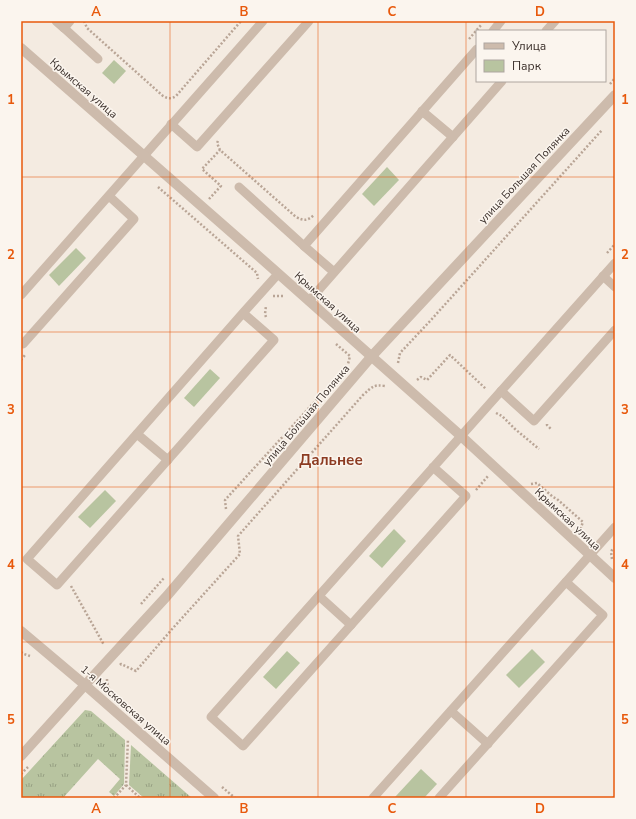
<svg xmlns="http://www.w3.org/2000/svg" width="636" height="819" viewBox="0 0 636 819" font-family="'Nunito Sans',sans-serif">
  <style>
    .grass { fill: url(#grass-tufts) }
    .green { fill: #b8c4a0 }
    .lines { fill: none; stroke-linecap: round; stroke-linejoin: round }
    .path { stroke: #b9a596; stroke-width: 2.5; stroke-dasharray: 2 2; stroke-linecap: butt }
    .service { stroke: #cdbbac; stroke-width: 9 }
    .minor { stroke: #cdbbac; stroke-width: 10 }
    .tertiary { stroke: #cdbbac; stroke-width: 10 }
    .grid { fill: none; stroke: #e8590c; stroke-width: 1; stroke-opacity: 0.55 }
    .labels { text-anchor: middle; stroke-width: 3; stroke-linejoin: round; paint-order: stroke }
    .street-label { font-size: 11px; fill: #3b302b; stroke: #fbf5ee }
    .district-label { font-size: 15px; font-weight: bold; fill: #8c3b22; stroke: #fbf5ee }
    .neatline { fill: none; stroke: #e8590c; stroke-width: 1.5 }
    .grid-label { font-size: 13px; text-anchor: middle; font-weight: bold; fill: #e8590c }
  </style>
  <defs>
    <pattern id="grass-tufts" width="24" height="20" patternUnits="userSpaceOnUse"><rect width="24" height="20" fill="#b8c4a0"/><path d="M3 7l-1-3M5 7V3M7 7l1-3M15 17l-1-3M17 17v-4M19 17l1-3" fill="none" stroke="#97a083"/></pattern>
  </defs>
  <rect width="100%" height="100%" fill="#f4ebe1"/>
  <g class="grass">
    <path d="M85,710L91,711L125,740L124,784L114,796L109,792L120,779L98,759L63,798H21V780Z"/>
    <path d="M131,745L192,798H144L129,785Z"/>
  </g>
  <g class="green">
    <path d="M114,60L126,71L114,84L102,73Z"/>
    <path d="M387,167L399,180L374,206L362,194Z"/>
    <path d="M76,248L86,258L59,286L49,275Z"/>
    <path d="M210,369L220,378L194,407L184,398Z"/>
    <path d="M105,490L116,501L90,528L78,517Z"/>
    <path d="M394,529L406,541L382,568L369,556Z"/>
    <path d="M532,649L545,662L519,688L506,675Z"/>
    <path d="M287,651L300,663L276,689L263,677Z"/>
    <path d="M421,769L437,784L424,798H396L395,797Z"/>
  </g>
  <g class="lines">
    <g class="path">
      <path d="M84,21L87,28L163,96C168,99 171,99 176,96L241,21"/>
      <path d="M469,39L482,24"/>
      <path d="M610,84L615,78"/>
      <path d="M218,141L217,143L220,150L296,217C304,221 307,221 314,215"/>
      <path d="M158,187L257,273L258,279"/>
      <path d="M209,199L221,186L202,169L220,150"/>
      <path d="M607,253L615,244"/>
      <path d="M273,296H284"/>
      <path d="M266,317L265,314L266,306"/>
      <path d="M336,344L350,356L348,364"/>
      <path d="M21,360L25,355"/>
      <path d="M398,363L400,353L431,320L602,130"/>
      <path d="M417,380L421,377L427,380L450,355L486,389"/>
      <path d="M496,413L502,416L515,429L539,449"/>
      <path d="M547,424V425L551,429"/>
      <path d="M531,484L537,483L553,497L557,499L583,522L580,530"/>
      <path d="M476,490L488,476"/>
      <path d="M226,509L225,500L318,398"/>
      <path d="M612,559L611,552L613,548"/>
      <path d="M71,586L104,645"/>
      <path d="M141,604L164,578"/>
      <path d="M21,652L24,654L30,656"/>
      <path d="M120,665L121,664L136,671L173,628L240,554L238,536L363,395C372,387 374,384 385,386"/>
      <path d="M107,679V680L108,687L110,689"/>
      <path d="M21,774L28,767"/>
      <path d="M126,785L140,798"/>
      <path d="M222,787L235,798"/>
      <path d="M114,798L126,785L128,739"/>
      <path d="M613,798L615,796"/>
    </g>
    <g class="service">
      <path d="M56,21L64,28L70,21"/>
      <path d="M64,28L98,59"/>
      <path d="M493,31L501,21"/>
      <path d="M546,31L555,21"/>
      <path d="M422,111L453,137"/>
      <path d="M171,124L197,147L309,21"/>
      <path d="M239,187L304,246"/>
      <path d="M334,272L304,246L477,49"/>
      <path d="M603,276L615,287"/>
      <path d="M21,295L263,21"/>
      <path d="M309,301L502,81"/>
      <path d="M243,313L274,340L57,585L27,559L243,313L278,274"/>
      <path d="M23,344L134,219L109,196"/>
      <path d="M501,391L534,421L615,330"/>
      <path d="M137,434L168,460"/>
      <path d="M433,467L466,496L243,746L211,717L615,263"/>
      <path d="M319,596L351,625"/>
      <path d="M451,711L488,744"/>
      <path d="M373,798L615,527"/>
      <path d="M439,798L603,615L566,582"/>
    </g>
    <g class="minor">
      <path d="M21,48L272,268L461,436L615,578"/>
      <path d="M21,756L85,685L166,597L371,357L615,95"/>
    </g>
    <path class="tertiary" d="M21,631L85,685L214,798"/>
  </g>
  <path class="grid" d="M170,21V798M318,21V798M466,21V798M21,177H615M21,332H615M21,487H615M21,642H615"/>
  <g class="labels">
    <g class="street-label">
      <text transform="translate(84 88) rotate(41)" y="4">Крымская улица</text>
      <text transform="translate(524 175) rotate(-47)" y="4">улица Большая Полянка</text>
      <text transform="translate(328 302) rotate(42)" y="4">Крымская улица</text>
      <text transform="translate(306 415) rotate(-50)" y="4">улица Большая Полянка</text>
      <text transform="translate(568 519) rotate(43)" y="4">Крымская улица</text>
      <text transform="translate(126 705) rotate(41)" y="4">1-я Московская улица</text>
    </g>
    <g class="district-label">
      <text x="331" y="465">Дальнее</text>
    </g>
  </g>
  <rect width="636" height="819" fill="none" stroke="#fbf5ee" stroke-width="44"/>
  <rect x="476" y="30" width="130" height="52" fill="#fbf5ee" stroke="#aea6a0"/>
  <rect x="484" y="43" width="20" height="6" fill="#cdbbac" stroke="#aea6a0"/>
  <text x="512" y="50" font-size="12" fill="#3b302b">Улица</text>
  <rect x="484" y="60" width="20" height="12" fill="#b8c4a0" stroke="#aea6a0"/>
  <text x="512" y="70" font-size="12" fill="#3b302b">Парк</text>
  <rect x="22" y="22" width="592" height="775" class="neatline"/>
  <g class="grid-label">
    <text x="96" y="16">A</text>
    <text x="244" y="16">B</text>
    <text x="392" y="16">C</text>
    <text x="540" y="16">D</text>
    <text x="11" y="104">1</text>
    <text x="625" y="104">1</text>
    <text x="11" y="259">2</text>
    <text x="625" y="259">2</text>
    <text x="11" y="414">3</text>
    <text x="625" y="414">3</text>
    <text x="11" y="569">4</text>
    <text x="625" y="569">4</text>
    <text x="11" y="724">5</text>
    <text x="625" y="724">5</text>
    <text x="96" y="813">A</text>
    <text x="244" y="813">B</text>
    <text x="392" y="813">C</text>
    <text x="540" y="813">D</text>
  </g>
</svg>
